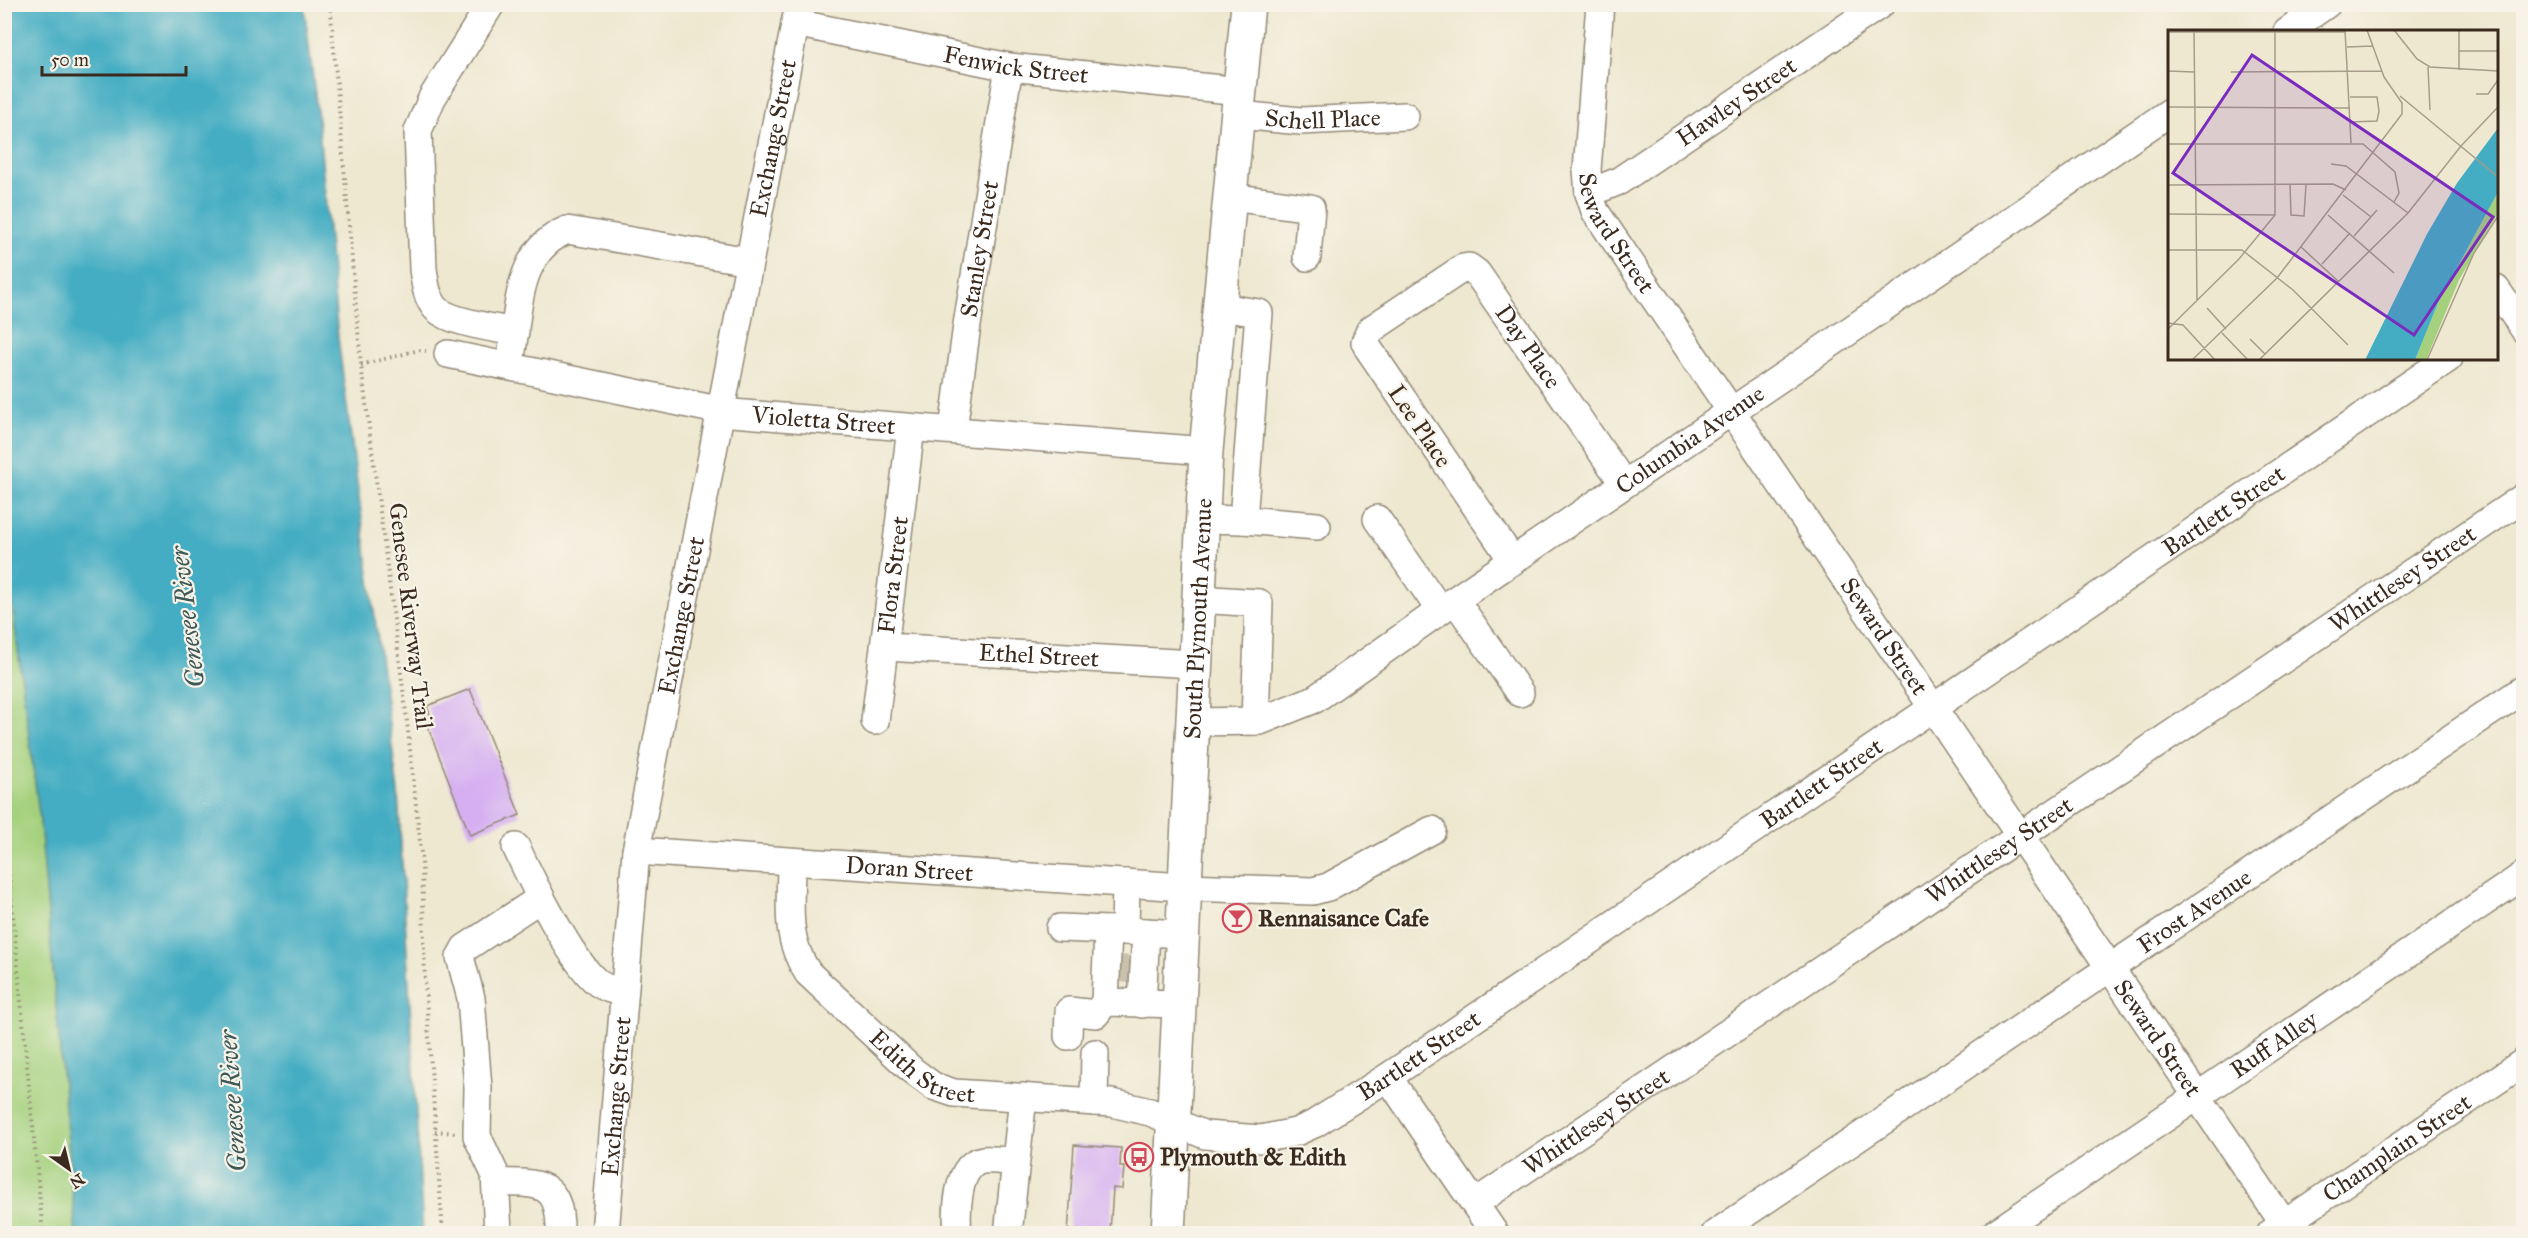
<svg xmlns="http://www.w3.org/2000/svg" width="2528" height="1238" viewBox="0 0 2528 1238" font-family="'IM FELL Great Primer',serif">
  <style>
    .green { fill: #a5d17e; stroke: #707e4e; stroke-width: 1.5 }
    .water { fill: #44adc3; stroke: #406c70; stroke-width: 1.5 }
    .building { fill: #d5aff2 }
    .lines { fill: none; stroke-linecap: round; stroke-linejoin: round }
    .minor-tunnel { stroke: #cac2ac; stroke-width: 27; stroke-dasharray: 27 14; stroke-linecap: butt }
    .minor-casing { stroke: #948977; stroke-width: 30 }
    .major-casing { stroke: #948977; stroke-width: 36 }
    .path { stroke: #948977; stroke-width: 4; stroke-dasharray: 1.5 4.5; stroke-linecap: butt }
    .minor { stroke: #fff; stroke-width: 27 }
    .major { stroke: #fff; stroke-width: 33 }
    .labels { text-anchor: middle; stroke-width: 4.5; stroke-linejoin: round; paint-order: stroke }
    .street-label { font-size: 24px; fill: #3b2a1e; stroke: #f7f3e8 }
    .poi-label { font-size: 24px; font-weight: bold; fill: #3b2a1e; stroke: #f7f3e8; text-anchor: start }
    .water-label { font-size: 26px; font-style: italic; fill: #3e5858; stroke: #f7f3e8 }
    .inset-road { fill: none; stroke: #a69c89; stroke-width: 1.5 }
    .view { fill: #7b2cbf; fill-opacity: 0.15; stroke: #7b2cbf; stroke-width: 3 }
    .inset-edge { fill: none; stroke: #3b2a1e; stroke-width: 3 }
  </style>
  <rect width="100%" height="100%" fill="#f7f3e8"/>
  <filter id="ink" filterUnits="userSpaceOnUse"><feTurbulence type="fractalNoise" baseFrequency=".0167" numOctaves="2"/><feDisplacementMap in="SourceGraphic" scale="12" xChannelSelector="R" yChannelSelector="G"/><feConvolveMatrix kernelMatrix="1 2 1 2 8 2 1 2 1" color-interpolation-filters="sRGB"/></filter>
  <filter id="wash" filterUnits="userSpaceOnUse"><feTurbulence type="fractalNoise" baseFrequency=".008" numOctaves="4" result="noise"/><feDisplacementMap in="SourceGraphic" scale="24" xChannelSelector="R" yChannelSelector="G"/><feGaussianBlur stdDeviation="1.35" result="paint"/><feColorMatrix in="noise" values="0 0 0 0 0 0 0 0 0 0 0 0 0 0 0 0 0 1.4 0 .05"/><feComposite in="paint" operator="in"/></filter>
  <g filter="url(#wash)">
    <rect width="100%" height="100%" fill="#eee8d0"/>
    <path class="green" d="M4,542L40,821L76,1233H5Z"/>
    <path class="water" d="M4,5H304L318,118L338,338L398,792L423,1233H76L40,821L4,542Z"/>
    <g id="blocks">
      <g class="building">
        <path d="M470,689L520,815L470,835L427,725L433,723L427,706Z"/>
        <path d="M1074,1145L1121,1148L1120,1167H1124L1122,1189L1113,1188L1110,1233H1068Z"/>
      </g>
    </g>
  </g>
  <g filter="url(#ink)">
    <use href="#blocks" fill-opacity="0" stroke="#948977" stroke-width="1.5"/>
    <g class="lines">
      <path class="minor-tunnel" d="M1115,968L1136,970"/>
      <g class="minor-casing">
        <g id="minor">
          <path d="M491,4L432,98L418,131L423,269C425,282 426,295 434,306C445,322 495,328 515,332"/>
          <path id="s1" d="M1600,4L1587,170L1589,193L1595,211L2291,1234"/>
          <path id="s2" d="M795,23L1009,67L1240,91"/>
          <path d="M2287,32L2327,4"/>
          <path id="s3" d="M1239,115L1301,121L1405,116"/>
          <path id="s4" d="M1589,193L1619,181L1881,4"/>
          <path d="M1231,197L1311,208L1307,257"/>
          <path d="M2496,289L2524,329"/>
          <path d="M512,351C519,305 518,250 567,230L749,261"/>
          <path id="s5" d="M448,354L732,413L1206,451"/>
          <path id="s6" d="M953,430L967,325L1009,67"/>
          <path d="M1202,519L1243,520L1259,313L1220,307"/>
          <path d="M1377,519L1440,610"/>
          <path d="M1243,520L1317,526"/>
          <path id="s7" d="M1513,561L1368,348L1365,342L1370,330L1463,268L1469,267L1477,273L1624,484"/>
          <path d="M1198,599L1259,603L1255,721"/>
          <path d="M1455,600L1520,693"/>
          <path id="s8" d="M885,647L1194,664"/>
          <path id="s9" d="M875,721L911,428"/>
          <path id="s10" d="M1193,722L1260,721L1315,699L1455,600L2170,112"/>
          <path d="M516,847C531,879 571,962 598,983C606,989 615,991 624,992"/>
          <path id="s11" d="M636,851L1184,887L1313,891L1328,887L1432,830"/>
          <path id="s12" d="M791,863C791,905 784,937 808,973L913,1071L933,1086L954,1093L1112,1103L1150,1112L1205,1135L1261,1139L1296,1132L1314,1124L1388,1077L2449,358"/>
          <path d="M1060,928L1108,930"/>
          <path d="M1125,931L1126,883"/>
          <path d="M1142,1004L1146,932"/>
          <path d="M1179,1004L1105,1002L1108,930L1182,934"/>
          <path d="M1068,1036L1069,1011L1096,1014L1105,1002"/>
          <path d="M1388,1077L1495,1234"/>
          <path d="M1094,1102L1095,1053"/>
          <path d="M496,1183C541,1182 561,1182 560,1234"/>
          <path id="s13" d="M1475,1203L2524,497"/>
          <path id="s14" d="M2271,1233L2524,1062"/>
          <path d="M498,1234L495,1174L477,1136L478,1088L471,998L460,957L465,948L541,898"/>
          <path id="s15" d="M605,1234L636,851L799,4"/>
          <path d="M958,1234C956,1213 956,1164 983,1160C993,1159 1005,1161 1015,1162"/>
          <path d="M1008,1234L1023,1097"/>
          <path id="s16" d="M1715,1234L2524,689"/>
          <path id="s17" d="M1994,1234L2524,875"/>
        </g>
      </g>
      <g class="major-casing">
        <g id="major">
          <path id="s18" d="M1168,1234L1206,451L1248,4"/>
        </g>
      </g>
      <g class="path">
        <path d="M330,4L361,365L406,712L422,862L425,983L443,1234"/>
        <path d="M361,365L419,350L426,351"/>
        <path d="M4,821L43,1234"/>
        <path d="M435,1131L455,1133"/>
      </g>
      <use href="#minor" class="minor"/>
      <use href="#major" class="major"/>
    </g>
  </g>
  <defs>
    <g id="bar-ring" transform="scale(1.5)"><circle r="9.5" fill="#f7f3e8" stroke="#d1495b" stroke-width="1.5"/><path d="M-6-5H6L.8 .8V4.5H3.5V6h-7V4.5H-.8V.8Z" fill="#d1495b"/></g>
    <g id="bus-ring" transform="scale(1.5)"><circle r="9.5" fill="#f7f3e8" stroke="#d1495b" stroke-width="1.5"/><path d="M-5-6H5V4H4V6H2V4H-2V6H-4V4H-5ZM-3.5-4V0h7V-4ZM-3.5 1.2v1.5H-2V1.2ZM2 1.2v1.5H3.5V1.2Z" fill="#d1495b"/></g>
  </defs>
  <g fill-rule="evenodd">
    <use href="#bar-ring" x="1237" y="918"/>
    <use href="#bus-ring" x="1139" y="1157"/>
  </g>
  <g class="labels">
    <g class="street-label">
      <text dy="8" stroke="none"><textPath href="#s2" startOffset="225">Fenwick Street</textPath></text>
      <text dy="8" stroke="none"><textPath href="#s4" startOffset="174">Hawley Street</textPath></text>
      <text dy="8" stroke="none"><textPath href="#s3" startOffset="84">Schell Place</textPath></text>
      <text dy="8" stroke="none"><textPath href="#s15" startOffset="1110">Exchange Street</textPath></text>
      <text dy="8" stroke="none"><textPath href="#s1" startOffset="237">Seward Street</textPath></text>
      <text dy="8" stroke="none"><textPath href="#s6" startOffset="183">Stanley Street</textPath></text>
      <text dy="8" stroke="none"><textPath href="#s7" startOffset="495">Day Place</textPath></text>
      <text dy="8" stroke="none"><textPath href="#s5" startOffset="382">Violetta Street</textPath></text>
      <text transform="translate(1420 426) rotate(56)" y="8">Lee Place</text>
      <text dy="8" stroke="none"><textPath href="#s10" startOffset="582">Columbia Avenue</textPath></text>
      <text dy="8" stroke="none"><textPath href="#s12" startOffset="1770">Bartlett Street</textPath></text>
      <text dy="8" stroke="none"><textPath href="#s9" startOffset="147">Flora Street</textPath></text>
      <text dy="8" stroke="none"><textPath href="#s13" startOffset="1118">Whittlesey Street</textPath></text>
      <text transform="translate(411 616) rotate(83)" y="8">Genesee Riverway Trail</text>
      <text dy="8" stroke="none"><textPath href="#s15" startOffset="624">Exchange Street</textPath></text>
      <text dy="8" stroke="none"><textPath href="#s18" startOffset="616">South Plymouth Avenue</textPath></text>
      <text dy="8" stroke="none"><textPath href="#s1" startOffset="723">Seward Street</textPath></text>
      <text dy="8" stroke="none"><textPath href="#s8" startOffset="154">Ethel Street</textPath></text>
      <text dy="8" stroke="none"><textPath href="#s12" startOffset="1284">Bartlett Street</textPath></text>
      <text dy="8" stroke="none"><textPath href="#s13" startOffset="632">Whittlesey Street</textPath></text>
      <text dy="8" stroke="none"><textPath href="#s11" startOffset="274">Doran Street</textPath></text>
      <text dy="8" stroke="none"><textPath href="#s16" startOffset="578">Frost Avenue</textPath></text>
      <text dy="8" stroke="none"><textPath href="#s1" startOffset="1209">Seward Street</textPath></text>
      <text dy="8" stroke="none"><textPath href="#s17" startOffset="338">Ruff Alley</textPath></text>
      <text dy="8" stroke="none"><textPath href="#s12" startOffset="798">Bartlett Street</textPath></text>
      <text dy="8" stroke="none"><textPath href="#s12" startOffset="264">Edith Street</textPath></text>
      <text dy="8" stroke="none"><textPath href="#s15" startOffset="138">Exchange Street</textPath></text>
      <text dy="8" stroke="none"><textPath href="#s13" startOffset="146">Whittlesey Street</textPath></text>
      <text dy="8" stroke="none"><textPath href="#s14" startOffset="152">Champlain Street</textPath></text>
    </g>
    <g class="poi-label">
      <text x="1258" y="926">Rennaisance Cafe</text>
      <text x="1160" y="1165">Plymouth &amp; Edith</text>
    </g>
    <g class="water-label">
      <text transform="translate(187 617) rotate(-97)" y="9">Genesee River</text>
      <text transform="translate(232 1101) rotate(-94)" y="9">Genesee River</text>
    </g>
  </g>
  <g transform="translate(2168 30)">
    <rect width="330" height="330" fill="#eee8d0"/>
    <path d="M330,162V183L291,250L258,330H247L270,273Z" fill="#a5d17e"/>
    <path d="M330,98V162L270,273L247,330H197L259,204L289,153Z" fill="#44adc3"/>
    <path class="inset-road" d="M26,0L29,271M177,0L183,113M226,0L249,29L262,37L330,41M291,0V40M0,2H177M179,17L205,16M291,21H330M260,37L262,80M0,41L26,42M63,42L214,41M308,64H320L330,50M232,66L330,147M182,67H209L211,81L209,91L182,92M0,77L182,78M0,114H195L227,142L231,163L226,172M293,116L330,77M163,134L178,136L240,183M0,155L165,154L178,160M122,155L123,185L136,186L138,155M175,165L203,187M0,184L107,185M160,185L226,243M186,206L209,180M133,217L171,252M0,220H74L125,260L180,315M154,234L182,203M39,278L58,299M0,293L15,295L47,330M0,299L71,229L107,185V0M54,303L80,330M82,309L97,324M24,330L109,248L234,84V73L216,47L199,0M91,330L240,183L293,116M259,330L306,223L330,186"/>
    <path class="view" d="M84,25L325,187L246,305L5,143Z"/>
    <rect width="330" height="330" class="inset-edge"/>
  </g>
  <rect width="2528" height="1238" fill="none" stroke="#f7f3e8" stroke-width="24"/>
  <g transform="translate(69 1169) rotate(146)" stroke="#f7f3e8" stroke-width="4.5" paint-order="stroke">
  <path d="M0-4.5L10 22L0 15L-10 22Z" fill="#3b2a1e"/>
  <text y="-9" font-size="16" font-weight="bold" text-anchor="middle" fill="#3b2a1e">N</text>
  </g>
  <path d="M42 66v9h144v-9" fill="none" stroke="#3b2a1e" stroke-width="3"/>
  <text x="51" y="66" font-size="18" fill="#3b2a1e" stroke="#f7f3e8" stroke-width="4.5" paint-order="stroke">50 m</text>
</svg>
